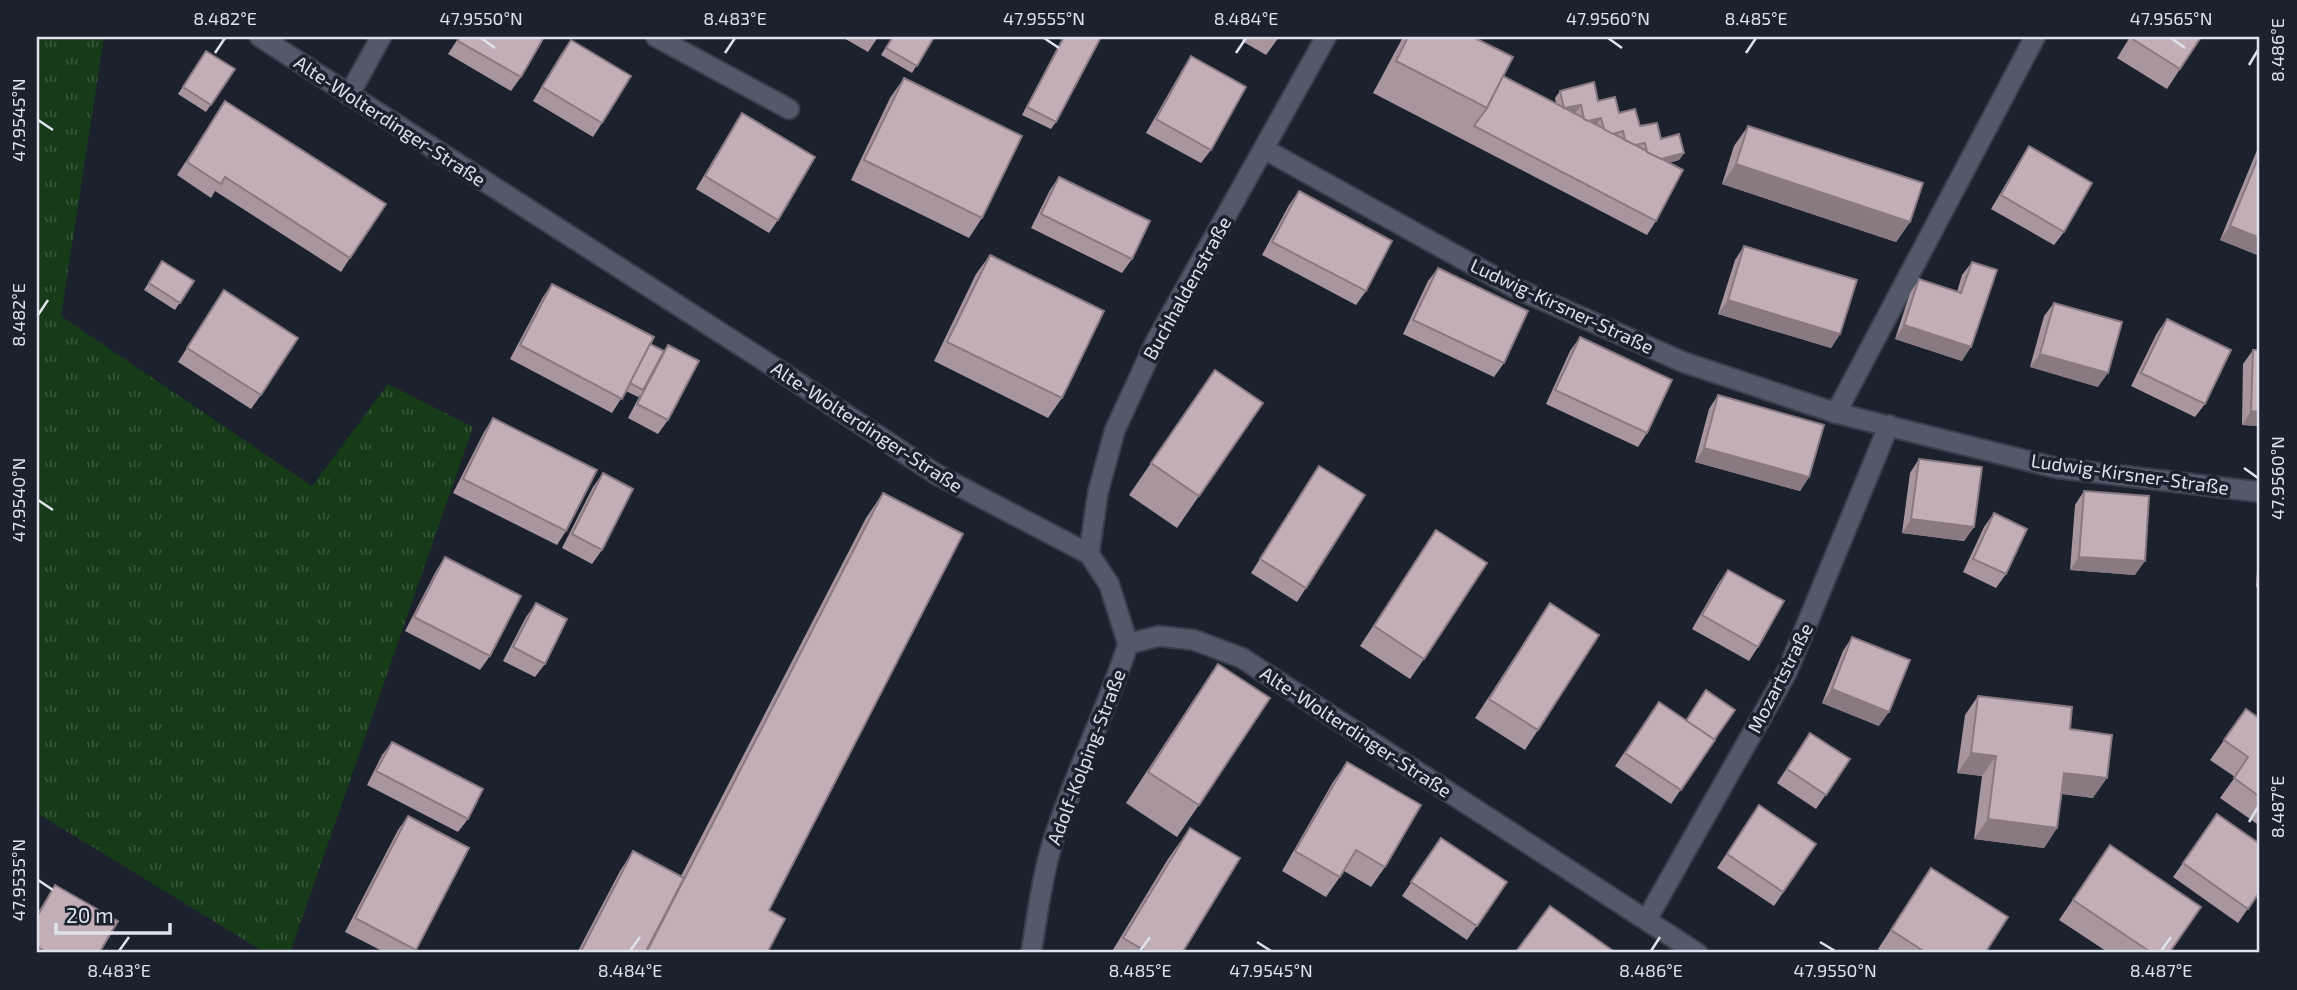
<svg xmlns="http://www.w3.org/2000/svg" width="2297" height="990" viewBox="0 0 2297 990" font-family="'Exo 2',sans-serif">
  <style>
    .grass { fill: url(#grass-tufts) }
    .lines { fill: none; stroke-linecap: round; stroke-linejoin: round }
    .minor-casing { stroke: #3a3e49; stroke-width: 23 }
    .minor { stroke: #525968; stroke-width: 19 }
    .wall { fill: #a7969d }
    .shaded-wall { fill: #887a80 }
    .building { fill: #c2aeb7; stroke: #887a80; stroke-width: 2 }
    .ticks { fill: none; stroke: #dee2ec; stroke-width: 2.5 }
    .labels { text-anchor: middle; stroke-width: 7; stroke-linejoin: round; paint-order: stroke }
    .street-label { font-size: 19px; fill: #dee2ec; stroke: #1c212e }
    .neatline { fill: none; stroke: #dee2ec; stroke-width: 2.5 }
    .ticks-label { font-size: 18px; text-anchor: middle; fill: #dee2ec }
  </style>
  <defs>
    <pattern id="grass-tufts" width="24" height="20" patternUnits="userSpaceOnUse" patternTransform="scale(1.75)"><rect width="24" height="20" fill="#173a18"/><path d="M3 7l-1-3M5 7V3M7 7l1-3M15 17l-1-3M17 17v-4M19 17l1-3" fill="none" stroke="#38563a"/></pattern>
  </defs>
  <rect width="100%" height="100%" fill="#1c212e"/>
  <path class="grass" d="M37,37H104L61,316L312,486L388,384L473,427L290,953H266L37,813Z"/>
  <g class="lines">
    <g class="minor-casing">
      <g id="minor">
        <path d="M260,37L774,367L936,474L1089,554L1109,584L1128,644"/>
        <path d="M656,37L789,109"/>
        <path d="M349,95L381,37"/>
        <path d="M1264,149L1513,287L1683,362L1836,413L2057,468L2260,492"/>
        <path d="M1836,413L2035,37"/>
        <path d="M1089,554L1098,492L1115,430L1156,341L1326,37"/>
        <path d="M1128,644L1159,636L1194,640L1242,658L1697,953"/>
        <path d="M1647,919L1787,672L1889,425"/>
        <path d="M1031,953C1037,919 1041,882 1051,848C1072,778 1106,713 1128,644"/>
      </g>
    </g>
    <use href="#minor" class="minor"/>
  </g>
  <g class="wall">
    <path d="M459,37H544L521,77L511,91L448,54Z"/>
    <path d="M842,37H878L868,52Z"/>
    <path d="M892,37H934L912,73L881,55Z"/>
    <path d="M1063,37H1101L1056,122L1051,129L1022,115Z"/>
    <path d="M1244,37H1279L1266,55L1242,41Z"/>
    <path d="M1403,37H1473L1503,76L1556,104L1555,98L1560,91L1598,101L1684,153L1679,160L1669,163L1656,221L1647,235L1373,93Z"/>
    <path d="M2130,37H2201L2167,89L2117,58Z"/>
    <path d="M571,40L602,123L593,137L533,101L561,54Z"/>
    <path d="M206,51L235,69L206,112L178,94Z"/>
    <path d="M1191,56L1211,150L1201,163L1146,133L1182,70Z"/>
    <path d="M904,78L982,218L969,238L851,180L890,98Z"/>
    <path d="M225,101L350,258L341,272L215,191L211,198L177,175Z"/>
    <path d="M742,113L778,220L769,233L696,189L733,127Z"/>
    <path d="M1748,126L1910,222L1896,242L1722,184L1734,146Z"/>
    <path d="M2260,143V256L2220,240Z"/>
    <path d="M2029,146L2064,232L2054,245L1991,209L2020,160Z"/>
    <path d="M1059,177L1132,259L1122,273L1031,228L1050,190Z"/>
    <path d="M1299,191L1366,291L1356,305L1262,255L1289,205Z"/>
    <path d="M1744,246L1840,334L1831,348L1718,314L1735,260Z"/>
    <path d="M990,255L1062,398L1048,418L934,361L976,274Z"/>
    <path d="M162,261L194,281L175,310L144,290Z"/>
    <path d="M1972,262L1962,361L1895,339L1910,293L1919,279L1957,292L1962,275Z"/>
    <path d="M1438,268L1504,363L1494,377L1403,334L1428,281Z"/>
    <path d="M552,284L650,344L664,351L668,345V420L658,434L628,418L640,395L638,397L626,391L612,413L510,359L543,297Z"/>
    <path d="M224,290L261,395L251,409L178,362Z"/>
    <path d="M2054,303L2098,387L2030,367L2044,316Z"/>
    <path d="M2167,319L2205,404L2195,417L2131,386L2157,333Z"/>
    <path d="M1580,337L1647,433L1638,447L1546,404L1570,351Z"/>
    <path d="M2253,350L2260,426L2242,425L2243,364Z"/>
    <path d="M1215,370L1263,403L1177,528L1129,495Z"/>
    <path d="M1718,395L1809,477L1800,491L1695,462L1709,409Z"/>
    <path d="M493,418L566,531L557,545L453,493L484,432Z"/>
    <path d="M1919,459L1974,527L1964,541L1902,533L1910,473Z"/>
    <path d="M1319,466L1306,588L1297,602L1251,573Z"/>
    <path d="M603,473L602,550L592,564L562,548L593,487Z"/>
    <path d="M2084,491L2135,575L2070,570L2075,505Z"/>
    <path d="M883,493L769,910L767,953H577L620,871L633,851L681,876L866,518Z"/>
    <path d="M1994,513L2006,574L1996,588L1963,572L1984,527Z"/>
    <path d="M1436,530L1424,659L1410,679L1360,646Z"/>
    <path d="M2260,534V588L2256,587L2259,536Z"/>
    <path d="M445,557L490,656L480,670L405,631L436,571Z"/>
    <path d="M1728,570L1758,647L1749,661L1692,629L1718,584Z"/>
    <path d="M536,603L545,664L535,677L503,661L526,617Z"/>
    <path d="M1550,603L1538,730L1525,750L1475,718Z"/>
    <path d="M1852,637L1879,726L1822,703L1843,651Z"/>
    <path d="M1218,664L1199,805L1177,837L1126,803L1196,696Z"/>
    <path d="M1978,696L2070,729L2093,798L2062,794L2057,828L2044,848L1974,839L1982,776L1957,773L1965,715Z"/>
    <path d="M1659,702L1686,720L1735,710L1671,804L1615,766Z"/>
    <path d="M2246,709L2260,719V826L2220,798L2235,777L2210,760Z"/>
    <path d="M1810,733L1850,759L1816,809L1777,783Z"/>
    <path d="M392,742L468,819L458,832L367,785L382,755Z"/>
    <path d="M1347,762L1385,867L1371,887L1344,871L1326,897L1282,871L1333,782Z"/>
    <path d="M1759,805L1816,844L1774,906L1717,868Z"/>
    <path d="M2217,814L2260,891L2238,923L2173,877Z"/>
    <path d="M408,816L416,950L414,953H386L345,932L398,830Z"/>
    <path d="M1190,828L1182,953H1111L1168,859Z"/>
    <path d="M1441,838L1507,882L1467,940L1402,896Z"/>
    <path d="M2110,845L2169,953H2109L2059,920Z"/>
    <path d="M1931,868L1985,953H1884L1878,949Z"/>
    <path d="M55,885L99,953H37V914Z"/>
  </g>
  <g class="shaded-wall">
    <path d="M1581,105L1576,112L1560,116L1565,109Z"/>
    <path d="M1601,118L1596,125L1585,121Z"/>
    <path d="M1684,153L1679,160L1645,169L1650,162Z"/>
    <path d="M1736,164L1910,222L1896,242L1722,184Z"/>
    <path d="M2230,226L2260,238V256L2220,240Z"/>
    <path d="M1728,300L1840,334L1831,348L1718,314Z"/>
    <path d="M1904,325L1971,347L1962,361L1895,339Z"/>
    <path d="M2040,354L2108,373L2098,387L2030,367Z"/>
    <path d="M2251,411L2260,412V426L2242,425Z"/>
    <path d="M1704,448L1809,477L1800,491L1695,462Z"/>
    <path d="M1911,519L1974,527L1964,541L1902,533Z"/>
    <path d="M2079,557L2145,561L2135,575L2070,570Z"/>
    <path d="M2260,581V588L2256,587Z"/>
    <path d="M1832,689L1889,712L1879,726L1822,703Z"/>
    <path d="M1971,753L1996,756L1982,776L1957,773Z"/>
    <path d="M2064,773L2107,778L2093,798L2050,792Z"/>
    <path d="M1988,819L2057,828L2044,848L1974,839Z"/>
  </g>
  <g class="building">
    <path d="M460,37H544L521,77L458,41Z"/>
    <path d="M893,37H934L917,66L886,48Z"/>
    <path d="M1064,37H1101L1056,122L1027,107Z"/>
    <path d="M1408,37H1473L1513,57L1487,108L1396,61Z"/>
    <path d="M2131,37H2201L2180,69L2131,38Z"/>
    <path d="M571,40L631,76L602,123L542,87Z"/>
    <path d="M206,51L235,69L211,105L183,87Z"/>
    <path d="M1191,56L1246,87L1211,150L1156,119Z"/>
    <path d="M1503,76L1683,170L1656,221L1474,126L1487,108Z"/>
    <path d="M904,78L1022,136L982,218L864,160Z"/>
    <path d="M1594,82L1598,101L1615,97L1619,113L1635,109L1640,126L1657,123L1661,139L1679,134L1684,153L1661,159L1647,152L1645,143L1635,145L1625,140L1623,131L1613,134L1604,129L1601,118L1588,121L1584,119L1581,105L1564,108L1560,91Z"/>
    <path d="M225,101L386,204L350,258L225,177L221,184L187,162Z"/>
    <path d="M742,113L815,157L778,220L705,176Z"/>
    <path d="M1748,126L1923,183L1910,222L1736,164Z"/>
    <path d="M2029,146L2092,183L2064,232L2001,195Z"/>
    <path d="M2260,153V238L2230,226Z"/>
    <path d="M1059,177L1150,221L1132,259L1041,214Z"/>
    <path d="M1299,191L1392,241L1366,291L1272,242Z"/>
    <path d="M1744,246L1857,280L1840,334L1728,300Z"/>
    <path d="M990,255L1104,311L1062,398L947,342Z"/>
    <path d="M162,261L194,281L180,303L149,283Z"/>
    <path d="M1972,262L1997,270L1971,347L1904,325L1919,279L1961,293Z"/>
    <path d="M1438,268L1528,311L1504,363L1413,320Z"/>
    <path d="M552,284L654,337L622,399L520,345Z"/>
    <path d="M224,290L298,338L261,395L187,348Z"/>
    <path d="M2054,303L2122,322L2108,373L2040,354Z"/>
    <path d="M2167,319L2231,350L2205,404L2141,373Z"/>
    <path d="M1580,337L1672,380L1647,433L1555,390Z"/>
    <path d="M650,344L664,351L643,390L630,383Z"/>
    <path d="M668,345L699,361L668,420L637,404Z"/>
    <path d="M2253,350H2260V412L2251,411Z"/>
    <path d="M1215,370L1263,403L1199,496L1151,463Z"/>
    <path d="M1718,395L1824,425L1809,477L1704,448Z"/>
    <path d="M493,418L597,470L566,531L463,479Z"/>
    <path d="M1919,459L1982,467L1974,527L1911,519Z"/>
    <path d="M1319,466L1365,495L1306,588L1260,559Z"/>
    <path d="M603,473L633,489L602,550L572,534Z"/>
    <path d="M2084,491L2149,496L2145,561L2079,557Z"/>
    <path d="M883,493L963,534L769,910L785,919L767,953H646Z"/>
    <path d="M1994,513L2027,529L2006,574L1973,559Z"/>
    <path d="M1436,530L1487,563L1424,659L1374,626Z"/>
    <path d="M445,557L521,596L490,656L414,617Z"/>
    <path d="M1728,570L1784,601L1758,647L1702,615Z"/>
    <path d="M536,603L567,619L545,664L513,647Z"/>
    <path d="M1550,603L1599,635L1538,730L1489,699Z"/>
    <path d="M1852,637L1910,660L1889,712L1832,689Z"/>
    <path d="M1218,664L1270,698L1199,805L1148,772Z"/>
    <path d="M1706,690L1735,710L1714,740L1686,721Z"/>
    <path d="M1978,696L2072,707L2070,729L2112,735L2107,778L2064,773L2057,828L1988,819L1996,756L1971,753Z"/>
    <path d="M1659,702L1715,740L1681,790L1625,753Z"/>
    <path d="M2246,709L2260,719V797L2234,778L2248,757L2224,740Z"/>
    <path d="M1810,733L1850,759L1826,795L1787,769Z"/>
    <path d="M392,742L483,789L468,819L376,771Z"/>
    <path d="M1347,762L1421,805L1385,867L1356,850L1340,877L1295,851Z"/>
    <path d="M1759,805L1816,844L1783,892L1727,854Z"/>
    <path d="M2217,814L2260,844V891L2248,909L2183,863Z"/>
    <path d="M408,816L469,848L416,950L355,918Z"/>
    <path d="M1190,828L1240,858L1182,953H1149L1123,938Z"/>
    <path d="M1441,838L1507,882L1477,926L1411,882Z"/>
    <path d="M2110,845L2201,907L2169,953H2152L2073,900Z"/>
    <path d="M633,851L684,878L645,953H580Z"/>
    <path d="M1931,868L2008,917L1985,953H1920L1922,950L1891,930Z"/>
    <path d="M55,885L118,921L99,953H48L37,947V917Z"/>
    <path d="M1550,906L1616,953H1515Z"/>
  </g>
  <path class="ticks" d="M481,38L495,48M1044,38L1059,48M1608,38L1622,48M2171,38L2185,48M215,53L225,38M725,53L735,38M1236,53L1246,38M1746,53L1756,38M2249,65L2258,50M38,120L53,130M38,315L48,300M2244,468L2258,478M38,500L53,510M2249,822L2258,807M38,880L53,890M1257,942L1271,951M1820,942L1835,951M119,951L129,937M630,951L640,937M1140,951L1150,937M1651,951L1660,937M2161,951L2171,937"/>
  <g class="labels">
    <g class="street-label">
      <text transform="translate(390 121) rotate(33)" y="7">Alte-Wolterdinger-Straße</text>
      <text transform="translate(1187 288) rotate(-61)" y="7">Buchhaldenstraße</text>
      <text transform="translate(1562 306) rotate(25)" y="7">Ludwig-Kirsner-Straße</text>
      <text transform="translate(867 427) rotate(33)" y="7">Alte-Wolterdinger-Straße</text>
      <text transform="translate(2130 474) rotate(8)" y="7">Ludwig-Kirsner-Straße</text>
      <text transform="translate(1780 678) rotate(-63)" y="7">Mozartstraße</text>
      <text transform="translate(1356 732) rotate(33)" y="7">Alte-Wolterdinger-Straße</text>
      <text transform="translate(1086 757) rotate(-69)" y="7">Adolf-Kolping-Straße</text>
    </g>
  </g>
  <rect width="2297" height="990" fill="none" stroke="#1c212e" stroke-width="77"/>
  <path d="M56 923v10h114v-10" fill="none" stroke="#dee2ec" stroke-width="3.5"/>
  <text x="66" y="923" font-size="21" fill="#dee2ec" stroke="#1c212e" stroke-width="5" paint-order="stroke">20 m</text>
  <rect x="38" y="38" width="2220" height="913" class="neatline"/>
  <g class="ticks-label">
    <text x="225" y="25">8.482°E</text>
    <text x="481" y="25">47.9550°N</text>
    <text x="735" y="25">8.483°E</text>
    <text x="1044" y="25">47.9555°N</text>
    <text x="1246" y="25">8.484°E</text>
    <text x="1608" y="25">47.9560°N</text>
    <text x="1756" y="25">8.485°E</text>
    <text x="2171" y="25">47.9565°N</text>
    <text transform="translate(2278 50) rotate(-90)" y="6">8.486°E</text>
    <text transform="translate(19 120) rotate(-90)" y="6">47.9545°N</text>
    <text transform="translate(19 315) rotate(-90)" y="6">8.482°E</text>
    <text transform="translate(2278 478) rotate(-90)" y="6">47.9560°N</text>
    <text transform="translate(19 500) rotate(-90)" y="6">47.9540°N</text>
    <text transform="translate(2278 807) rotate(-90)" y="6">8.487°E</text>
    <text transform="translate(19 880) rotate(-90)" y="6">47.9535°N</text>
    <text x="119" y="977">8.483°E</text>
    <text x="630" y="977">8.484°E</text>
    <text x="1140" y="977">8.485°E</text>
    <text x="1271" y="977">47.9545°N</text>
    <text x="1651" y="977">8.486°E</text>
    <text x="1835" y="977">47.9550°N</text>
    <text x="2161" y="977">8.487°E</text>
  </g>
</svg>
